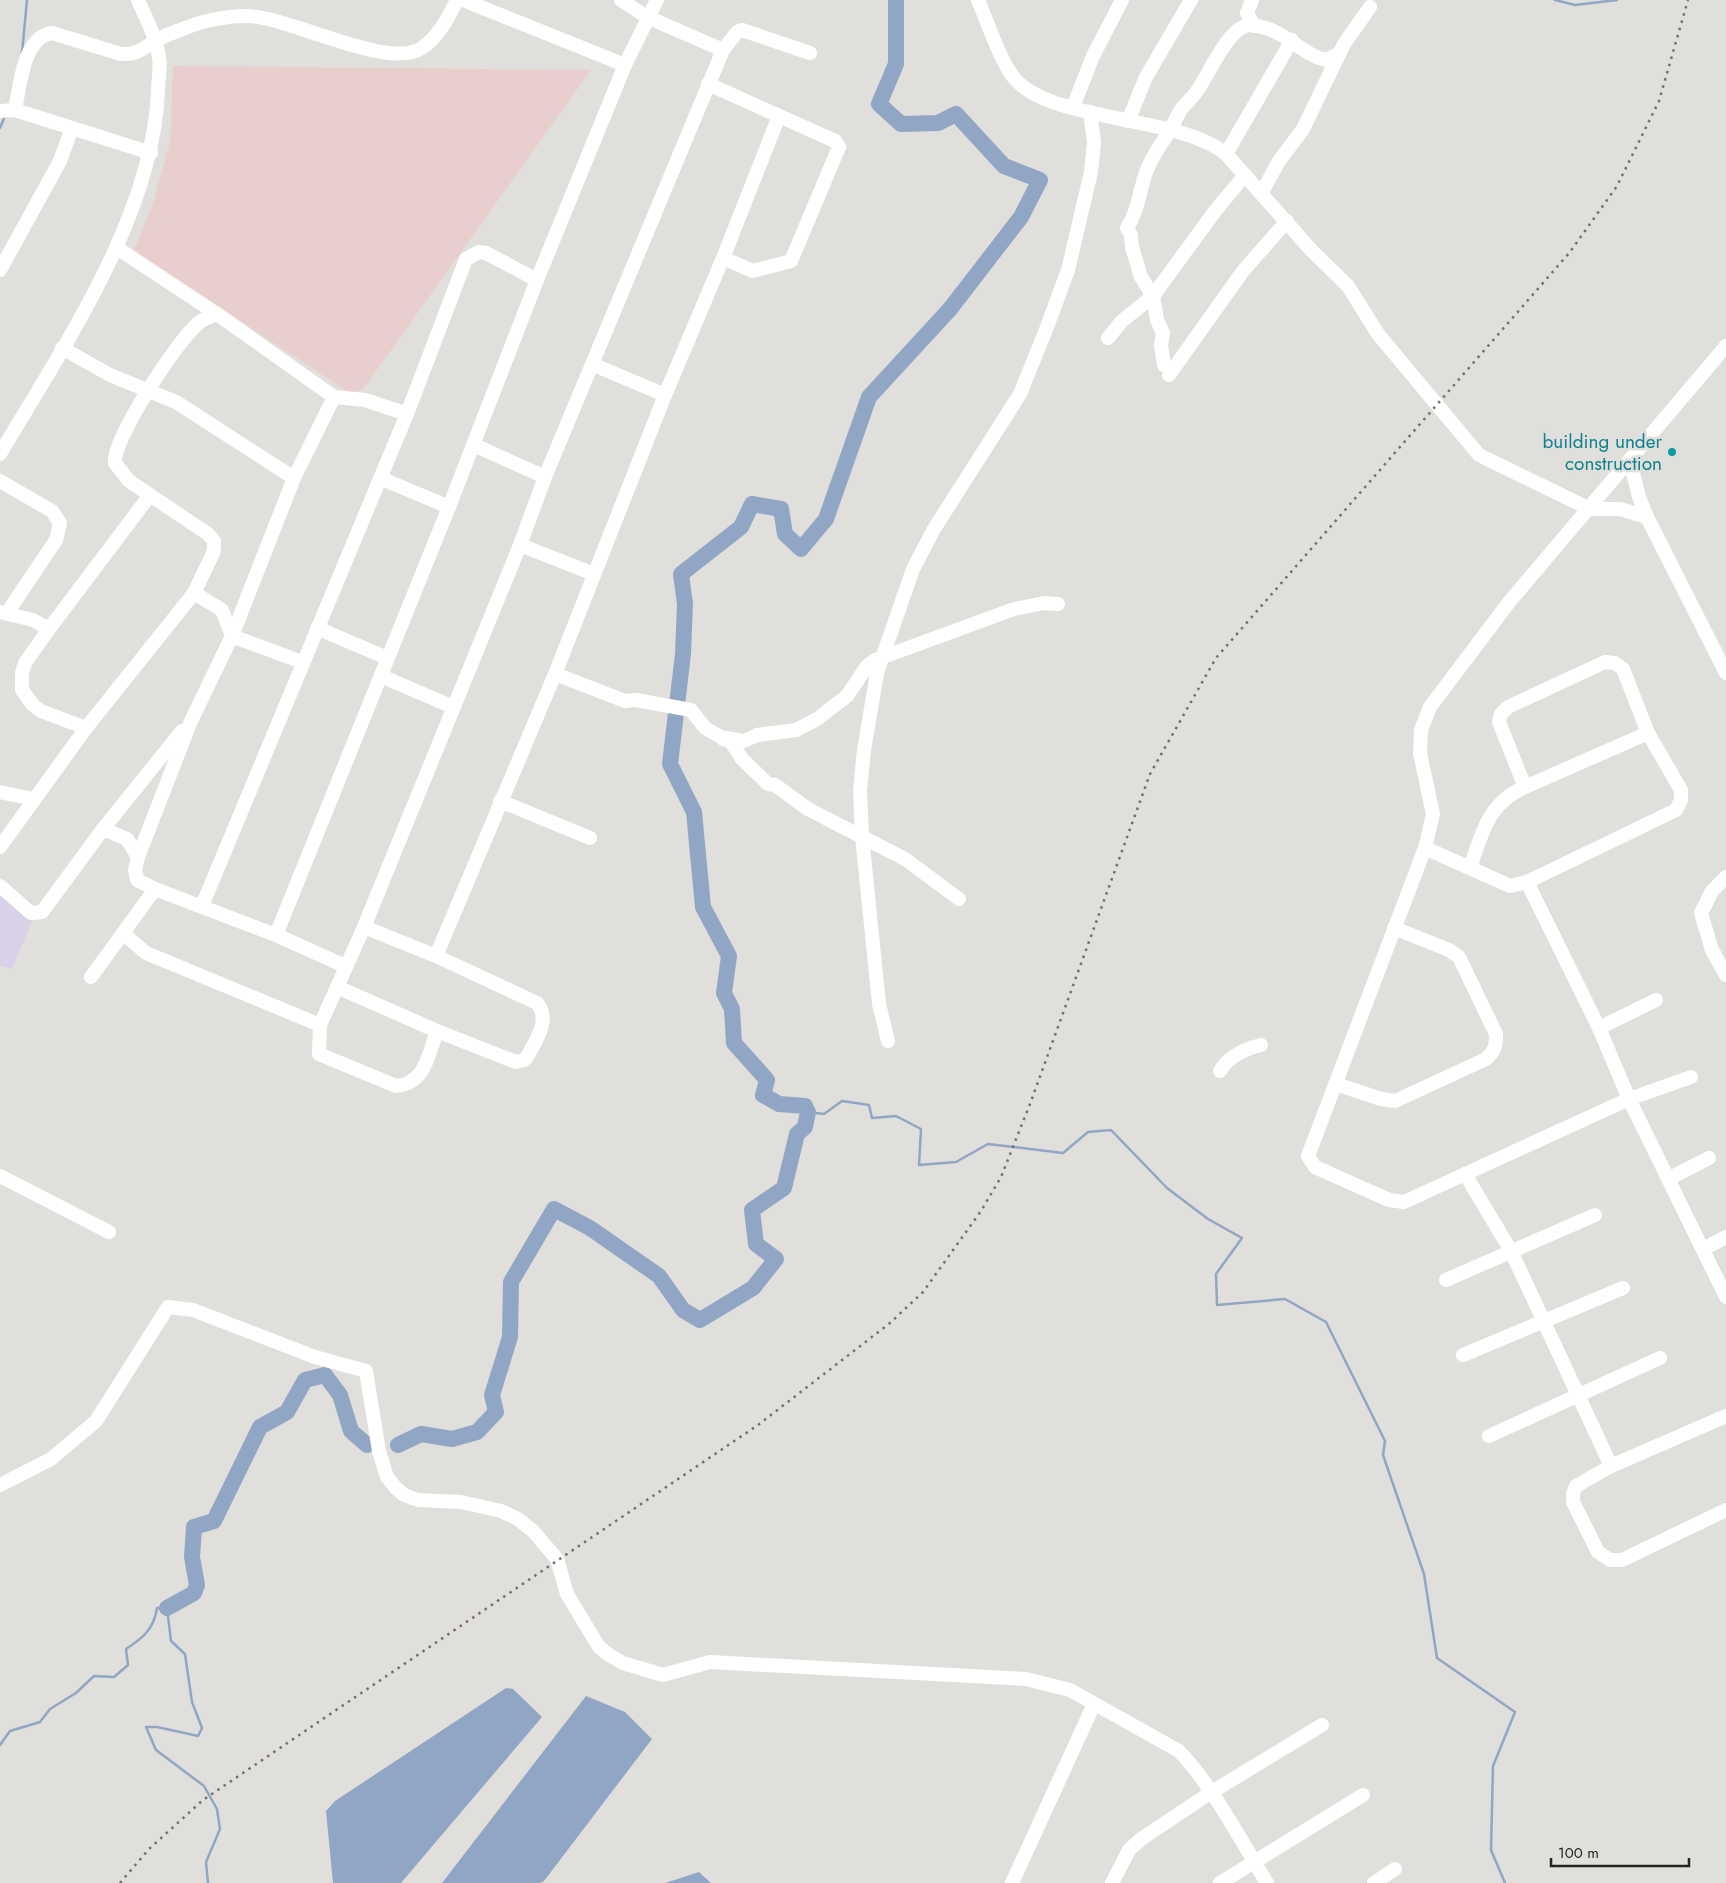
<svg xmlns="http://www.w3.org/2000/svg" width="1726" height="1883" viewBox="0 0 1726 1883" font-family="Jost,sans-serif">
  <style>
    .industrial { fill: #d9d1e7 }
    .education { fill: #e9cece }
    .water { fill: #91a6c5 }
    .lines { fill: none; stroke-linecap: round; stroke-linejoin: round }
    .stream { stroke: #91a6c5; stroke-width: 2.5 }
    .river { stroke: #91a6c5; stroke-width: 16 }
    .minor { stroke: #fff; stroke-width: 14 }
    .rail { stroke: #72706d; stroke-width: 2.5; stroke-dasharray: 2.5 5; stroke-linecap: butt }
    .culture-dot { fill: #0f9aa8; stroke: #e1dfdb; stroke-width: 2 }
    .labels { text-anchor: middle; stroke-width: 5; stroke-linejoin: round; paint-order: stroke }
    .culture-label { font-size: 19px; fill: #0d838f; stroke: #e1dfdb; text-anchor: end }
  </style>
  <rect width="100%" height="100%" fill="#e1dfdb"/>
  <path class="industrial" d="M0,894L32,921L12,969L0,966Z"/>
  <path class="education" d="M173,66L591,70L364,388L350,393L134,251L152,206L170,142Z"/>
  <g class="water">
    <path d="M506,1688L513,1689L542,1717L401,1883H333L326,1811L335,1801Z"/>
    <path d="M586,1696L625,1712L652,1739L544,1881L540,1883H442Z"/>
    <path d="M699,1872L711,1883H665Z"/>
  </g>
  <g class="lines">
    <g class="stream">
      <path d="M1555,0L1575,5L1617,0"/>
      <path d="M22,53L27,0"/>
      <path d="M0,128L5,116"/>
      <path d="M808,1112L824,1114L842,1101L869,1105L872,1118L896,1116L921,1129L919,1165L956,1162L988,1144L1063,1153L1088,1132L1111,1130L1167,1188L1208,1219L1242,1238L1216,1274L1217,1305L1285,1299L1326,1322L1385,1441L1383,1455L1424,1574L1437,1658L1515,1712L1493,1766L1491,1850L1505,1883"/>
      <path d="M0,1745L10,1731L40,1722L50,1709L76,1693L94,1676L114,1677L128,1665L126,1649C143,1638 154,1629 157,1608H167L171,1641L185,1654L192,1702L202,1728L198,1736L157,1727H146L156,1750L204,1786L217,1809L220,1829L206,1862L208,1883"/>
    </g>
    <g class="river">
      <path d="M398,1445L421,1434L452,1439L477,1432L496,1412L492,1395L510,1337L511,1282L554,1209L590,1228L659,1276L683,1310L700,1320L753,1288L776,1259L756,1244L752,1210L784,1188L797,1134L805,1127L808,1112L805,1106L779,1104L763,1095L767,1080L734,1043L732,1009L724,993L729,956L703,907L694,812L670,764L683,654L685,604L681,574L741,527L752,504L781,509L785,534L801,549L826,519L869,397L950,309L1021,217L1040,180L1004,166L956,114L938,123L901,124L879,104L896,64V0"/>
      <path d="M167,1608L194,1593L197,1585L192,1557L194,1527L214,1521L260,1427L287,1412L305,1380L325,1375L340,1395L351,1431L367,1445"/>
    </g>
    <g class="minor">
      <path d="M463,0L625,65"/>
      <path d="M621,0L647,17L723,50L737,32L742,30L810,53"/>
      <path d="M978,0C988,23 997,53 1011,74C1043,123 1178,114 1226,154L1312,251L1348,286L1378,334L1479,455L1590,509H1620L1647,517"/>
      <path d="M1252,0L1247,13L1254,26"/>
      <path d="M1073,107L1093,56L1122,0"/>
      <path d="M0,111L15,110"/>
      <path d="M1128,121L1146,77L1191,0"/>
      <path d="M72,128L15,110C20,86 23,37 52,33L121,54C137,55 142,49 155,41C164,36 174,32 183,29C201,21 226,16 246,16C290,16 387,71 422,48C439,36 448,18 457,0"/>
      <path d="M1226,154L1292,40"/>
      <path d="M1262,192L1279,161L1303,129L1344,44L1370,7"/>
      <path d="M117,248L217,314"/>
      <path d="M723,258L779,116"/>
      <path d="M0,270L60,161L72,128L151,153"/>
      <path d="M1108,338L1122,321L1153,296L1215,211L1245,175"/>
      <path d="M62,348L110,375L176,402L294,478"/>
      <path d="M594,365L665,395"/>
      <path d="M1164,365L1161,345L1163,333L1157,320L1153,296L1141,277L1132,247L1131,235L1127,228C1141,206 1139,183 1151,161C1156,151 1163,141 1169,132C1174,124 1177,115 1182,108C1188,101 1195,95 1199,88C1209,73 1230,24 1251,25C1285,28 1299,54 1326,60L1340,53"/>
      <path d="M1169,375L1243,271L1287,221"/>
      <path d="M407,414L466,259L479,252L486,253L537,280"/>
      <path d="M474,445L545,477"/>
      <path d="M0,454C63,347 153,217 158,91C158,80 161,67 159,57C156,37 146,18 138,0"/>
      <path d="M1634,456L1630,461L1639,497L1647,517L1726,673"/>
      <path d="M380,478L449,507"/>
      <path d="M0,481L52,511L60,523L56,540L7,613"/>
      <path d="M520,545L594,574"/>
      <path d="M194,593L222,610L232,636"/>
      <path d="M0,612L33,620L49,629"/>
      <path d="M317,628L387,658"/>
      <path d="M232,636L302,662"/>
      <path d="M555,674L625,701L636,700L691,710L705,728L721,737L737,740L744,741L757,735L796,730L817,719L847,696L867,666L875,660L1014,609L1044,603L1058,604"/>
      <path d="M381,676L453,707"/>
      <path d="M86,728L41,711L33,705L22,690V673L25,663L49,629L150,495"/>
      <path d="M723,739L731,742L742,759L768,784L775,785L808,809L905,859L959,899"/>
      <path d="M0,792L33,799"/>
      <path d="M500,801L590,838"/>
      <path d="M103,829L127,839L138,857"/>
      <path d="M0,847L86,728L194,593L214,551V541L208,534L129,481L115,463C112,440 179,337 200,322C205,318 211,316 217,314L334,397"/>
      <path d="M1425,848L1510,886L1527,882L1676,810L1681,800V790L1648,733L1623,669L1615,663L1605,662L1508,707L1501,714L1499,722L1525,787L1648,733"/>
      <path d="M1470,868C1482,833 1488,803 1525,787"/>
      <path d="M1726,877L1712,891L1701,913L1712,950L1726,975"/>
      <path d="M1527,882L1599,1028L1629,1099L1726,1297"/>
      <path d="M0,886L31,913L42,912L103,829L182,731"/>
      <path d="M202,906L407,414L365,400L334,397L294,478L232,636L191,721L138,857L135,870L137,880L155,889L276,935L345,966"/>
      <path d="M364,927L436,956"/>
      <path d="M124,934L146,953L320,1025"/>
      <path d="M276,935L449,507L537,280L625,65L657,0"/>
      <path d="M91,977L155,889"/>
      <path d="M337,987L437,1031L516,1062L524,1060L527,1057C536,1040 551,1020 537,1003L436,956L555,674L665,395L723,258L753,271L791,261L839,147L835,141L708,84"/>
      <path d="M1599,1028L1656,1000"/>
      <path d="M437,1031C428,1055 426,1083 396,1086L319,1054L320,1025L364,927L520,545L545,477L723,50"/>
      <path d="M888,1041L879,1004L862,836L860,791L864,750L877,673L913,569L934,529L1020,394L1047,327L1068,270L1091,172L1094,142L1090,112"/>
      <path d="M1220,1071C1228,1057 1245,1049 1261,1045"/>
      <path d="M1691,1077L1629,1099L1404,1202L1389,1200L1315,1167L1308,1156L1425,848L1433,814L1420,753L1421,730L1430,707L1510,601L1726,346"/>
      <path d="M1336,1084L1381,1099L1395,1101L1486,1059C1495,1051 1496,1046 1496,1034L1459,957L1449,950L1394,928"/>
      <path d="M1465,1174L1511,1251L1611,1466"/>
      <path d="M0,1176L109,1232"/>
      <path d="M1670,1178L1709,1158"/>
      <path d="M1703,1249L1726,1237"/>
      <path d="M1446,1280L1595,1215"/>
      <path d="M1463,1355L1623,1288"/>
      <path d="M1726,1416L1611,1466L1576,1486L1573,1494V1502L1598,1552L1610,1560H1622L1726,1510"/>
      <path d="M1489,1436L1660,1358"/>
      <path d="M0,1485L51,1459L96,1421L168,1307L193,1310L315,1357L366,1371L379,1451L387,1477L395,1487L404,1495L418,1500L461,1502L501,1511L518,1519L533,1531L557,1559L567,1594L599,1647L609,1655L623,1663L663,1675L710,1662L1026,1679L1070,1690L1179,1751C1211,1784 1242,1842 1267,1883"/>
      <path d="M1012,1883L1094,1704"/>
      <path d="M1112,1883L1129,1850L1141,1839L1210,1793L1322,1725"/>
      <path d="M1220,1883L1363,1795"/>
      <path d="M1374,1883L1395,1869"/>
    </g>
    <path class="rail" d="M120,1883L149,1849L203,1800L758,1425L890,1323L923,1292L981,1211L1001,1177L1030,1104L1150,774L1216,658L1570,252L1617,186L1659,101L1688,0"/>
  </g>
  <circle class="culture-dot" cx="1672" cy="452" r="5"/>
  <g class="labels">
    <g class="culture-label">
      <text x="1662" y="448">building under<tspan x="1662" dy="22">construction</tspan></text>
    </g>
  </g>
  <path d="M1551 1858v8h138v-8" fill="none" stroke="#242321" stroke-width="2.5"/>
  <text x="1558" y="1858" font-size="15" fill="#242321" stroke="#e1dfdb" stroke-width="4" paint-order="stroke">100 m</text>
</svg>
